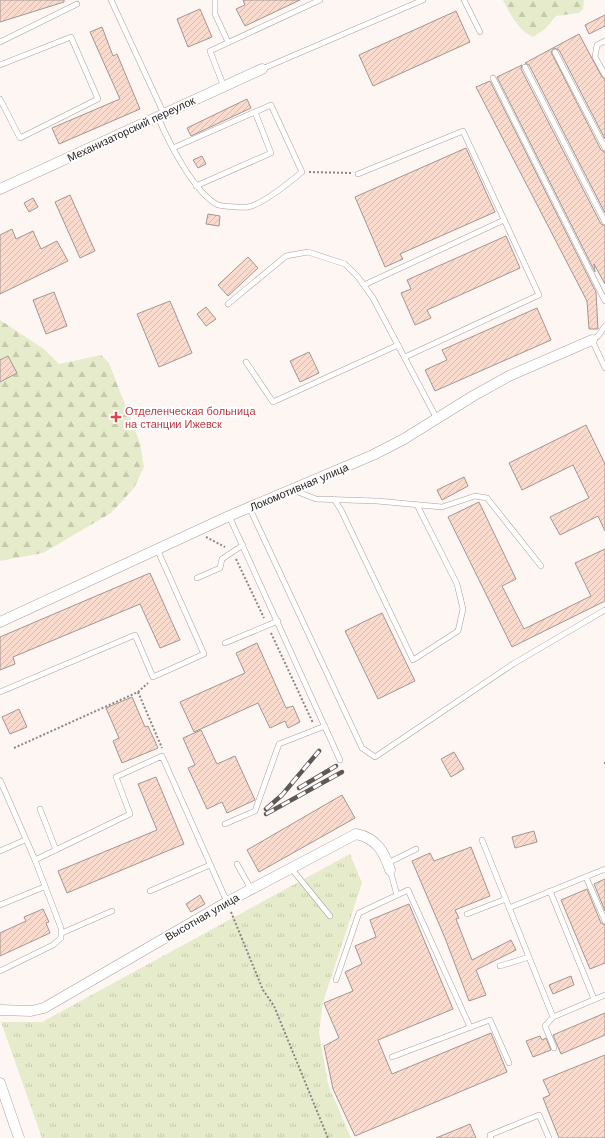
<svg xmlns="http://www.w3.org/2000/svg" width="605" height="1138" viewBox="0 0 605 1138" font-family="Arial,sans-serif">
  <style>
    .grass { fill: url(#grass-tufts) }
    .forest { fill: url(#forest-firs) }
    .building { fill: url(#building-hatch); stroke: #a29792 }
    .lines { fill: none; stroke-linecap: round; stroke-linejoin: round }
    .lane-casing { stroke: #aca09b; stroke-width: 6 }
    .street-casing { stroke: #aca09b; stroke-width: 11 }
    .path { stroke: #8d8684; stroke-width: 2; stroke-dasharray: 2 2; stroke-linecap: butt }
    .lane { stroke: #fff; stroke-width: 5 }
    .street { stroke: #fff; stroke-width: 10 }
    .rail-casing { stroke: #5e5857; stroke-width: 4.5 }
    .rail { stroke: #fff; stroke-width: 3; stroke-dasharray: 9; stroke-linecap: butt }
    .health-dot { fill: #e0444e; stroke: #fff; stroke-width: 1.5 }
    .labels { text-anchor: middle; stroke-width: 4; stroke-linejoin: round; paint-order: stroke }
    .street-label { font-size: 11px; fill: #2c2726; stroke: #fff }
    .health-label { font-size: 11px; fill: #be3a42; stroke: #fff; text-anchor: start }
  </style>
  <defs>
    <pattern id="grass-tufts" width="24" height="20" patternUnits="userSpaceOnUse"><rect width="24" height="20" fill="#e6ebcb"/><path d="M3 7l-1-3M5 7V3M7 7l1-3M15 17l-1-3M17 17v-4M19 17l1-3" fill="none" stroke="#c5caae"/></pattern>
    <pattern id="forest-firs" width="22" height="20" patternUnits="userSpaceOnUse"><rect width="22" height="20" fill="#e6ebcb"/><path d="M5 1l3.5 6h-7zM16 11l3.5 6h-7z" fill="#c5caae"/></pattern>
    <pattern id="building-hatch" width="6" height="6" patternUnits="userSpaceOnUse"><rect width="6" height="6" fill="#fbdbce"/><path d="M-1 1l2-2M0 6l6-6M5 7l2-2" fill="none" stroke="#d7bcb1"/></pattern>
  </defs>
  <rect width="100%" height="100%" fill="#fef6f3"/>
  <path class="grass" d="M350,854L362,883L323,1002L319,1032L328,1084L351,1138H42L1,1022H42Z"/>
  <g class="forest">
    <path d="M503,0H584L583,9L579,13L556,16L545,29L533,37C517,29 511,15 503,0Z"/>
    <path d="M0,320L44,349L59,364L101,355L109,363L140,443L144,467L134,488L111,513L43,553L0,561Z"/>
  </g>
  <g class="building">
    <path d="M0,0H64V2L0,22Z"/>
    <path d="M243,0H300L245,26L236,9L245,5Z"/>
    <path d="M200,9L212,37L188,47L177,19Z"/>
    <path d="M456,11L470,42L373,86L359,55Z"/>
    <path d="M605,15V26L589,34L585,25Z"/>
    <path d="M102,27L113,56L117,54L140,109L59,144L52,128L120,99L90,32Z"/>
    <path d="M579,34L602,77L605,79V139L559,50L554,48L551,52L601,150L605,152V213L529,65L525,63Z"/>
    <path d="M522,65L521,69L601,224L605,226V284L594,264L595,272L497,77Z"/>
    <path d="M490,81L596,292L598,329H589L587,301L476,87Z"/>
    <path d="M247,99L251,108L191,136L187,128Z"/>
    <path d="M466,148L495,212L400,254L403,259L385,267L355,197Z"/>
    <path d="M202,156L206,164L198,168L193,160Z"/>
    <path d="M70,195L95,251L80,258L55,202Z"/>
    <path d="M33,198L38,207L29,212L24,203Z"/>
    <path d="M208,214L220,216L219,226L206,224Z"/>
    <path d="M12,229L16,239L33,231L41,249L57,241L68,261L0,294V235Z"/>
    <path d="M506,236L520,268L427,310L431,318L415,325L401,293L411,289L407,280Z"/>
    <path d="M248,257L258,268L228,296L218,285Z"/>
    <path d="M54,292L67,326L46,334L33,300Z"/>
    <path d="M170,301L192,353L159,367L137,314Z"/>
    <path d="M206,307L216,319L206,326L197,314Z"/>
    <path d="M537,308L551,340L435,391L425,370L447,360L442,350Z"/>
    <path d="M309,352L319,373L300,382L290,361Z"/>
    <path d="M8,356L17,373L0,382V360Z"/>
    <path d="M586,425L605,464V531L598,516L560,535L550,517L589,498L573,465L522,490L509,463Z"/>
    <path d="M464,477L468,486L442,500L437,490Z"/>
    <path d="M479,502L516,579L502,586L524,629L591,596L575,563L605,549V601L512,647L448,517Z"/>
    <path d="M150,573L180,640L160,648L140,604L13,657L15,664L0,670V637Z"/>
    <path d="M382,613L415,681L378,699L345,631Z"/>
    <path d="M257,643L286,708L293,706L300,722L288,728L285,721L270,728L258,703L194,732L180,702L245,673L236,653Z"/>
    <path d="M132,697L145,727L148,726L158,748L122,763L113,741L119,738L106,708Z"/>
    <path d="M19,709L27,727L10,734L2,717Z"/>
    <path d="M201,730L217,764L235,756L255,800L227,813L222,802L207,809L188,768L195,765L183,738Z"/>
    <path d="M454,752L464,769L451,777L441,759Z"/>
    <path d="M156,777L184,844L67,893L58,871L157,830L138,784Z"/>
    <path d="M342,795L355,818L259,872L247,850Z"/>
    <path d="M534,831L537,842L515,848L512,837Z"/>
    <path d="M471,847L490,896L455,910L459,918L456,919L472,960L511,940L516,950L476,970L486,995L469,1001L445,938L412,861L430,853L434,861Z"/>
    <path d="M605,879V911L594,884Z"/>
    <path d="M587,889L601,923L605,925V963L590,969L561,900Z"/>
    <path d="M200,895L205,904L191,912L186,904Z"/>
    <path d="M409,904L453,1009L378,1040L392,1074L491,1033L507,1072L355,1136L333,1089L324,1046L339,1038L324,1003L353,991L345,972L362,964L355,946L376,937L370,920Z"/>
    <path d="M43,909L49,922L46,923L50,933L0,956V933L26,921L24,917Z"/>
    <path d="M571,976L574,985L553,994L549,985Z"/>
    <path d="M605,1013V1035L561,1054L553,1035Z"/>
    <path d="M540,1036L542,1040L546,1038L551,1050L533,1057L526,1041Z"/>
    <path d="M605,1055V1138H559L543,1098L550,1095L543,1080Z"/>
    <path d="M470,1124L476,1138H436Z"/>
  </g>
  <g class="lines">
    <g class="lane-casing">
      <g id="lane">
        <path d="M111,0L164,114"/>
        <path d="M215,0V14L228,42"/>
        <path d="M464,0L480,32"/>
        <path d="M605,41L597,45L595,57L605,75"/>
        <path d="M0,42L77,4"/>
        <path d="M555,52L605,148"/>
        <path d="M0,65L71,37L98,99L20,138L0,99"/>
        <path d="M525,67L605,222"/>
        <path d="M262,69L423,0"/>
        <path d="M493,78L605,301"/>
        <path d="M224,87L210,51L320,0"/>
        <path d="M158,117C168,141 194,193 218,205C221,206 244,208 248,207C263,204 290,182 302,172L271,105L173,148"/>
        <path d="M358,174L463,131L539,295L405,357"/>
        <path d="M196,186L271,153L255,112"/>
        <path d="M364,285L504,220"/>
        <path d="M228,304L286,256L308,252L345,264L358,277L373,298L437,419"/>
        <path d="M605,326L598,336L592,340L605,368"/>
        <path d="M246,362L273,402L398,345"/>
        <path d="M293,490L316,499L377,501L442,507L475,496L487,498L541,566"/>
        <path d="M334,499L341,510L413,660L458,631L463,609L457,584L417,505"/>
        <path d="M249,507L362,748L375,757L513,664L605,610"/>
        <path d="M229,516L340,760"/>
        <path d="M197,578L220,568L222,559L243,545"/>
        <path d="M225,643L278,621"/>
        <path d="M0,692L135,635L153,677L204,654L157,549"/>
        <path d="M0,780L35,860"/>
        <path d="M40,809L56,850"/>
        <path d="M225,824L255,811L279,744L325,726"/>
        <path d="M482,840L553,1017L605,995"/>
        <path d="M0,851L25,840"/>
        <path d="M388,863L416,849"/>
        <path d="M237,864L251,889"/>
        <path d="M291,868L330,916"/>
        <path d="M390,870L397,895"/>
        <path d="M586,877L605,921"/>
        <path d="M150,891L210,865"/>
        <path d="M550,891L594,999"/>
        <path d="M0,905L44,887"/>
        <path d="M509,908L605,869"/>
        <path d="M467,914L506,899"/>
        <path d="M62,933L112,911"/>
        <path d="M500,966L529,957"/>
        <path d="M0,971L53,945L61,938V928L35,860L130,814L116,777L162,756L227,902"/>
        <path d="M336,980L359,913L408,890L470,1027"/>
        <path d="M553,1017L545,1026L554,1048"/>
        <path d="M392,1057L490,1020L509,1063"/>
        <path d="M491,1138L490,1135L539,1115L549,1138"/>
      </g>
    </g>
    <g class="street-casing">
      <g id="street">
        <path d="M0,189L262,69"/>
        <path d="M0,622L229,516L373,455L404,439L473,396L509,376L592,340"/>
        <path d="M0,1010L31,1011L44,1008L227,902L356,834C376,838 384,851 390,870"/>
        <path d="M0,1083L19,1138"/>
      </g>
    </g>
    <g class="path">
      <path d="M309,172L351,173"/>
      <path d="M206,537L225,547"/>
      <path d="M236,559L264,618"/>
      <path d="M271,633L313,723"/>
      <path d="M138,692L162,748"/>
      <path d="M14,748L138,692L148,683"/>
      <path d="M605,762V764"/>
      <path d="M231,912L263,990L274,1006L328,1138"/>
    </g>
    <use href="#lane" class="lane"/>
    <use href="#street" class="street"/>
    <g class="rail-casing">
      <g id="rail">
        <path d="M299,788L336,766"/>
        <path d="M266,809L282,795L319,751"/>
        <path d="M266,814L342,772"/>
      </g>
    </g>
    <use href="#rail" class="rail"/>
  </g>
  <path class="health-dot" d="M114 411h4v4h4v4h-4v4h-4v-4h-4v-4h4z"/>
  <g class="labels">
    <g class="street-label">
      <text transform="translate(131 129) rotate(-25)" y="4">Механизаторский переулок</text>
      <text transform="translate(299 487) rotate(-23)" y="4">Локомотивная улица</text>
      <text transform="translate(202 917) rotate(-30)" y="4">Высотная улица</text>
    </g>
    <g class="health-label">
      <text x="125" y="415">Отделенческая больница<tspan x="125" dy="13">на станции Ижевск</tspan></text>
    </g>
  </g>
</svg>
